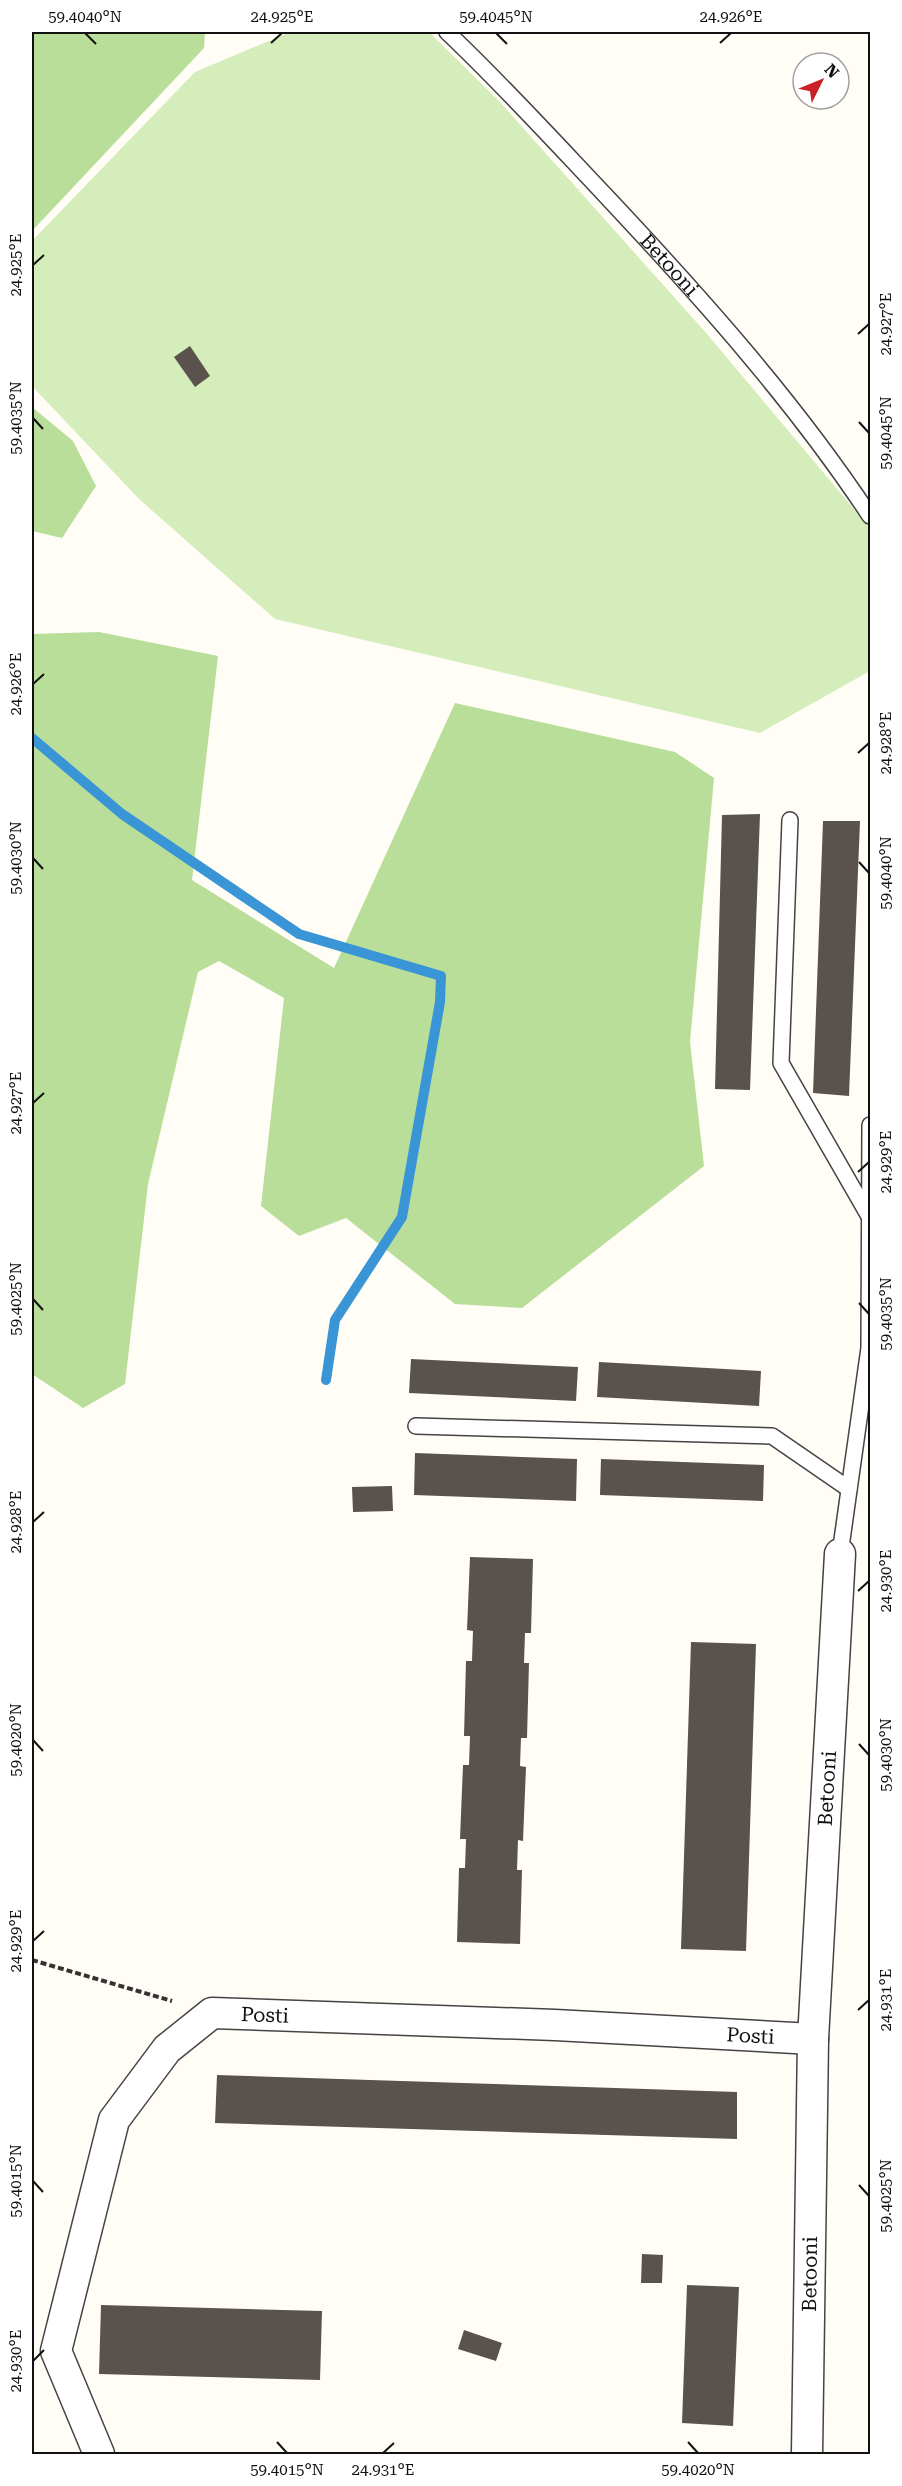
<svg xmlns="http://www.w3.org/2000/svg" width="902" height="2486" viewBox="0 0 902 2486" font-family="'Roboto Serif',serif">
  <style>
    .green { fill: #d4edbb }
    .forest { fill: #b8de99 }
    .lines { fill: none; stroke-linecap: round; stroke-linejoin: round }
    .stream { stroke: #3995d5; stroke-width: 10 }
    .building { fill: #5a524c }
    .lane-casing { stroke: #444; stroke-width: 18 }
    .street-casing { stroke: #444; stroke-width: 33 }
    .path { stroke: #333; stroke-width: 4; stroke-dasharray: 6 3; stroke-linecap: butt }
    .lane { stroke: #fff; stroke-width: 15 }
    .street { stroke: #fff; stroke-width: 30 }
    .ticks { fill: none; stroke: #111; stroke-width: 2 }
    .labels { text-anchor: middle; stroke-width: 6; stroke-linejoin: round; paint-order: stroke }
    .street-label { font-size: 20px; fill: #111; stroke: #fff }
    .neatline { fill: none; stroke: #111; stroke-width: 2 }
    .ticks-label { font-size: 15px; text-anchor: middle; fill: #111 }
  </style>
  <rect width="100%" height="100%" fill="#fffdf5"/>
  <path class="green" d="M290,32H429L499,101L707,334L870,528V671L760,733L275,619L139,499L32,386V241L195,72Z"/>
  <g class="forest">
    <path d="M32,32H205L204,48L32,231Z"/>
    <path d="M32,407L73,441L96,486L62,538L32,531Z"/>
    <path d="M99,632L218,656L192,880L334,968L455,703L675,752L714,778L690,1042L704,1166L522,1308L455,1304L346,1218L299,1236L261,1206L284,998L219,961L198,972L148,1184L125,1384L83,1408L32,1374V634Z"/>
  </g>
  <g class="lines">
    <path class="stream" d="M32,738L122,814L299,934L441,976L440,1002L402,1217L335,1320L326,1380"/>
  </g>
  <g class="building">
    <path d="M190,346L210,376L195,387L174,357Z"/>
    <path d="M760,814L750,1090L715,1089L722,815Z"/>
    <path d="M823,821H860L849,1096L813,1093Z"/>
    <path d="M411,1359L578,1367L576,1401L409,1393Z"/>
    <path d="M599,1362L761,1371L759,1406L597,1397Z"/>
    <path d="M415,1453L577,1459L576,1501L414,1495Z"/>
    <path d="M601,1459L764,1465L763,1501L600,1495Z"/>
    <path d="M392,1486L393,1511L353,1512L352,1487Z"/>
    <path d="M470,1557L533,1559L531,1633H525L524,1663H529L527,1738H521L520,1766L526,1767L523,1841L518,1840L517,1870H522L520,1944L457,1942L459,1868H465L466,1839H460L463,1765H469L470,1736H464L466,1661H472L473,1631L467,1630Z"/>
    <path d="M691,1642L756,1644L746,1951L681,1949Z"/>
    <path d="M217,2075L737,2092V2139L215,2123Z"/>
    <path d="M642,2254L663,2255L662,2283H641Z"/>
    <path d="M687,2285L739,2287L733,2426L682,2423Z"/>
    <path d="M101,2305L322,2311L320,2380L99,2374Z"/>
    <path d="M464,2330L502,2343L496,2361L458,2349Z"/>
  </g>
  <g class="lines">
    <g class="lane-casing">
      <g id="lane">
        <path id="s1" d="M447,32C502,84 553,140 605,195C699,295 794,401 870,516"/>
        <path d="M790,820L781,1063L870,1218"/>
        <path d="M416,1426L772,1436L849,1489"/>
        <path d="M840,1554L869,1348L870,1125"/>
      </g>
    </g>
    <g class="street-casing">
      <g id="street">
        <path id="s2" d="M99,2454L56,2351L114,2120L167,2049L212,2013L555,2025L813,2039"/>
        <path id="s3" d="M807,2454L813,2039L840,1554"/>
      </g>
    </g>
    <path class="path" d="M32,1960L172,2001"/>
    <use href="#lane" class="lane"/>
    <use href="#street" class="street"/>
  </g>
  <path class="ticks" d="M85,33L96,44M496,33L507,44M271,43L282,33M720,43L731,33M33,265L44,255M858,334L869,324M33,418L43,429M859,422L869,433M33,684L44,674M858,753L869,743M33,858L43,869M859,862L869,873M33,1103L44,1093M858,1172L869,1162M33,1299L43,1310M859,1303L869,1314M33,1522L44,1512M858,1591L869,1581M33,1740L43,1751M859,1744L869,1755M33,1941L44,1931M858,2010L869,2000M33,2181L43,2192M859,2185L869,2196M33,2361L44,2350M277,2442L287,2453M688,2442L698,2453M383,2453L394,2443"/>
  <g class="labels">
    <g class="street-label">
      <text dy="7" stroke="none"><textPath href="#s1" startOffset="322">Betooni</textPath></text>
      <text dy="7" stroke="none"><textPath href="#s3" startOffset="666">Betooni</textPath></text>
      <text dy="7" stroke="none"><textPath href="#s2" startOffset="549">Posti</textPath></text>
      <text dy="7" stroke="none"><textPath href="#s2" startOffset="1035">Posti</textPath></text>
      <text dy="7" stroke="none"><textPath href="#s3" startOffset="180">Betooni</textPath></text>
    </g>
  </g>
  <rect width="902" height="2486" fill="none" stroke="#ffffff" stroke-width="66"/>
  <g transform="translate(821 81) rotate(47)"><circle r="28" fill="#ffffff" stroke="#a0a0a0" stroke-width="1.5"/>
  <path d="M0-4.5L10 22L0 15L-10 22Z" fill="#ca2026"/>
  <text y="-9" font-size="16" font-weight="bold" text-anchor="middle" fill="#111111">N</text>
  </g>
  <rect x="33" y="33" width="836" height="2420" class="neatline"/>
  <g class="ticks-label">
    <text x="85" y="22">59.4040°N</text>
    <text x="282" y="22">24.925°E</text>
    <text x="496" y="22">59.4045°N</text>
    <text x="731" y="22">24.926°E</text>
    <text transform="translate(16 265) rotate(-90)" y="5">24.925°E</text>
    <text transform="translate(886 324) rotate(-90)" y="5">24.927°E</text>
    <text transform="translate(16 418) rotate(-90)" y="5">59.4035°N</text>
    <text transform="translate(886 433) rotate(-90)" y="5">59.4045°N</text>
    <text transform="translate(16 684) rotate(-90)" y="5">24.926°E</text>
    <text transform="translate(886 743) rotate(-90)" y="5">24.928°E</text>
    <text transform="translate(16 858) rotate(-90)" y="5">59.4030°N</text>
    <text transform="translate(886 873) rotate(-90)" y="5">59.4040°N</text>
    <text transform="translate(16 1103) rotate(-90)" y="5">24.927°E</text>
    <text transform="translate(886 1162) rotate(-90)" y="5">24.929°E</text>
    <text transform="translate(16 1299) rotate(-90)" y="5">59.4025°N</text>
    <text transform="translate(886 1314) rotate(-90)" y="5">59.4035°N</text>
    <text transform="translate(16 1522) rotate(-90)" y="5">24.928°E</text>
    <text transform="translate(886 1581) rotate(-90)" y="5">24.930°E</text>
    <text transform="translate(16 1740) rotate(-90)" y="5">59.4020°N</text>
    <text transform="translate(886 1755) rotate(-90)" y="5">59.4030°N</text>
    <text transform="translate(16 1941) rotate(-90)" y="5">24.929°E</text>
    <text transform="translate(886 2000) rotate(-90)" y="5">24.931°E</text>
    <text transform="translate(16 2181) rotate(-90)" y="5">59.4015°N</text>
    <text transform="translate(886 2196) rotate(-90)" y="5">59.4025°N</text>
    <text transform="translate(16 2361) rotate(-90)" y="5">24.930°E</text>
    <text x="287" y="2475">59.4015°N</text>
    <text x="383" y="2475">24.931°E</text>
    <text x="698" y="2475">59.4020°N</text>
  </g>
</svg>
